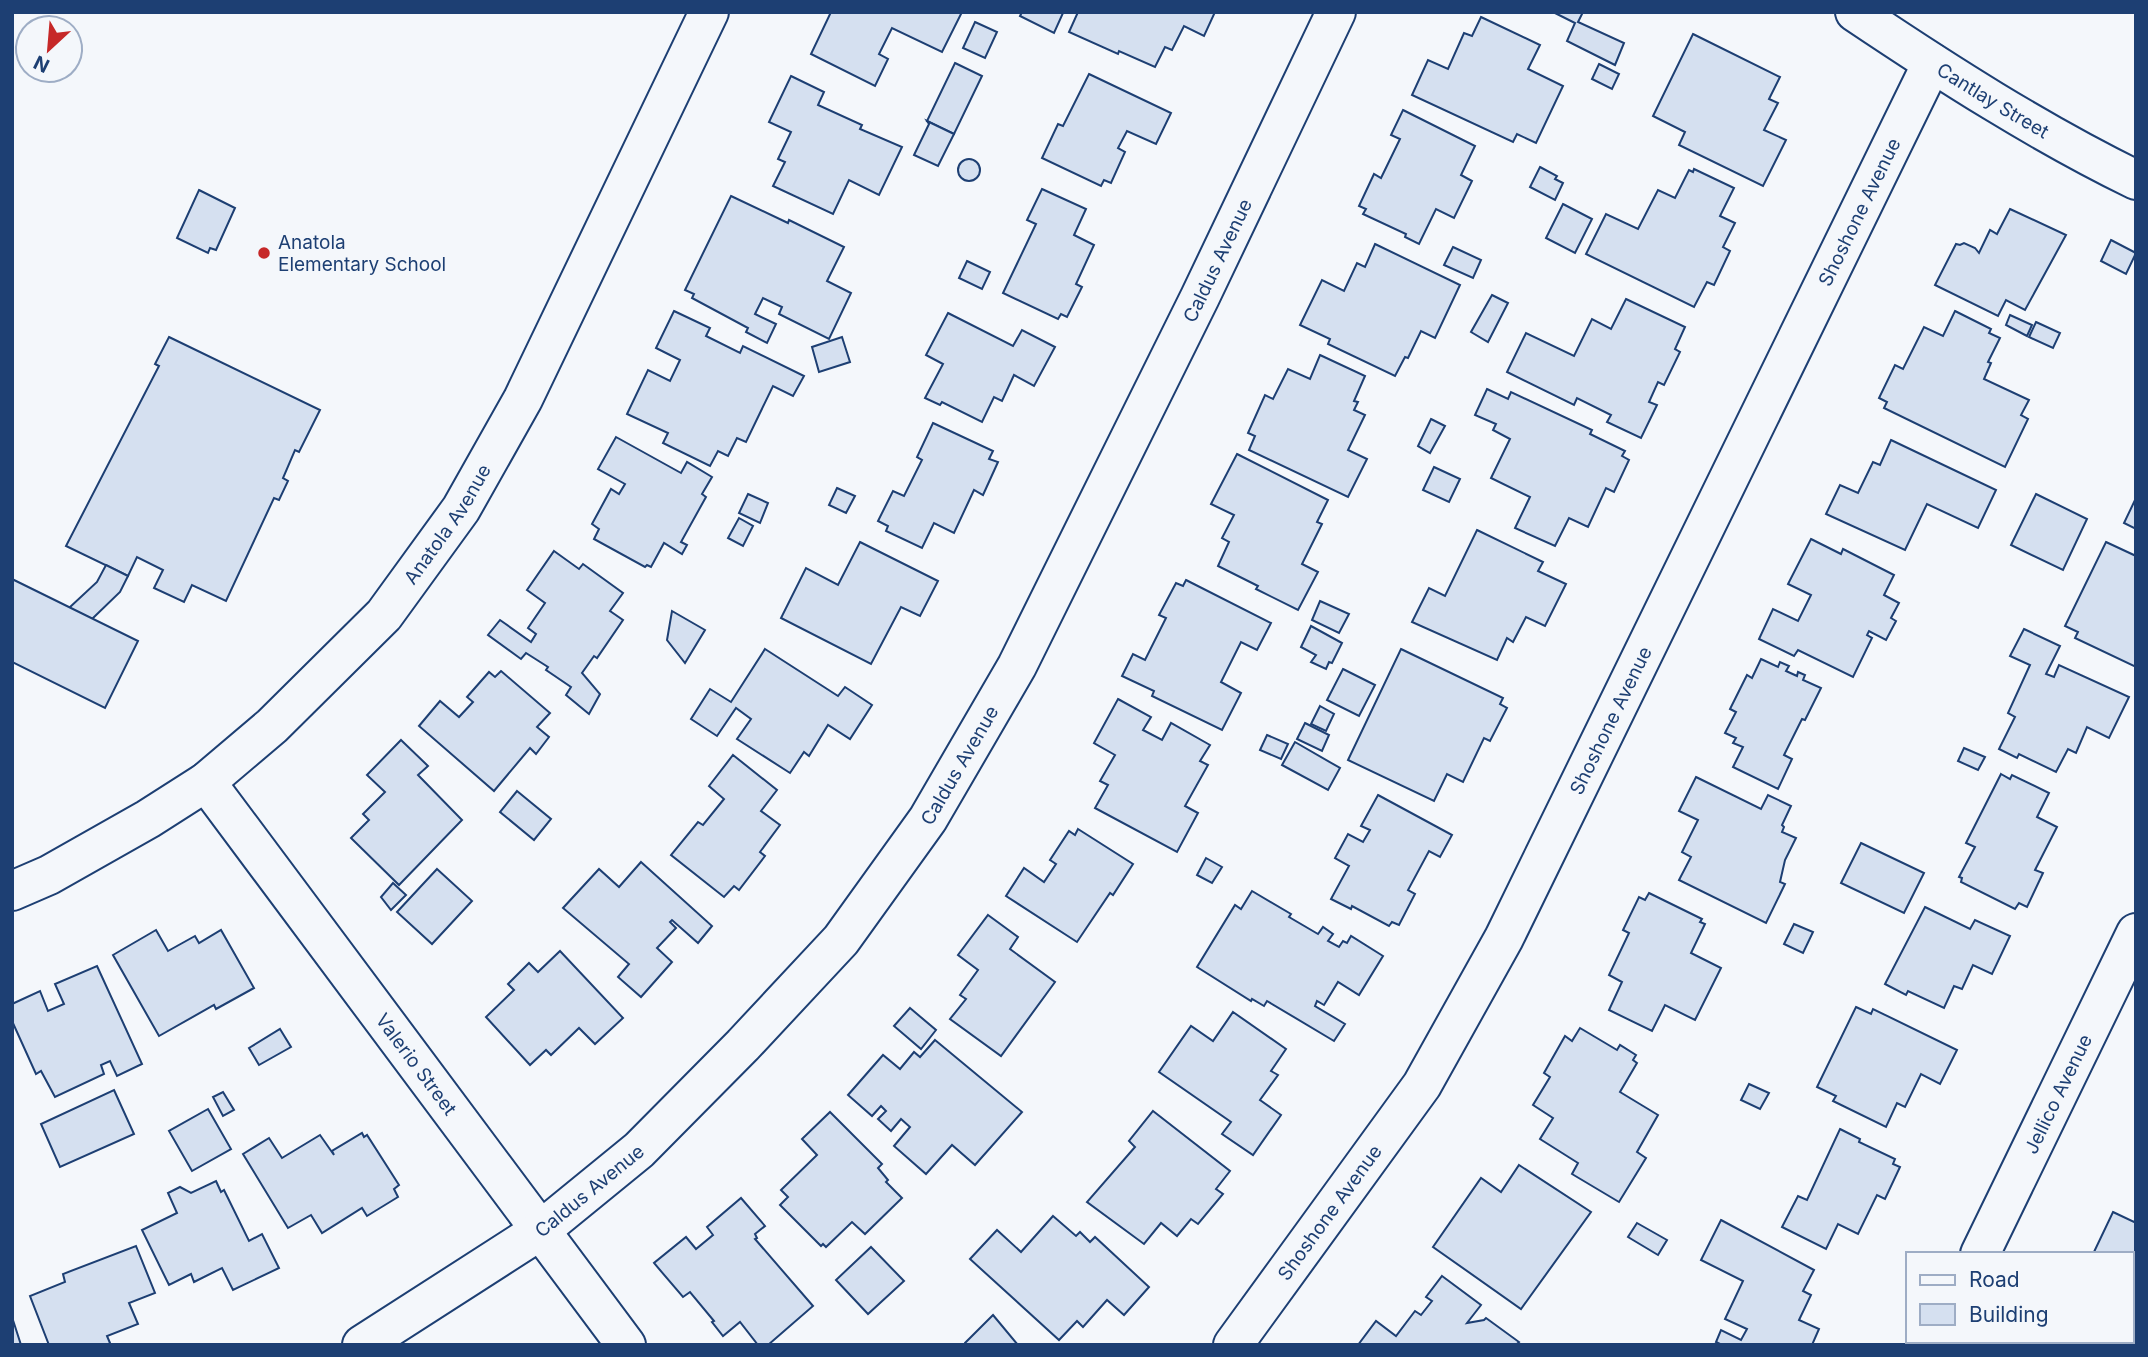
<svg xmlns="http://www.w3.org/2000/svg" width="2148" height="1357" viewBox="0 0 2148 1357" font-family="Inter,sans-serif">
  <style>
    .building { fill: #d5e0f0; stroke: #1d3f73; stroke-width: 2 }
    .lines { fill: none; stroke-linecap: round; stroke-linejoin: round }
    .minor-casing { stroke: #1d3f73; stroke-width: 42 }
    .minor { stroke: #f4f7fb; stroke-width: 38 }
    .poi-dot { fill: #c62828; stroke: #f4f7fb; stroke-width: 2.5 }
    .labels { text-anchor: middle; stroke-width: 5; stroke-linejoin: round; paint-order: stroke }
    .street-label { font-size: 19px; fill: #1d3f73; stroke: #f4f7fb }
    .poi-label { font-size: 19px; fill: #1d3f73; stroke: #f4f7fb; text-anchor: start }
  </style>
  <rect width="100%" height="100%" fill="#f4f7fb"/>
  <g class="building">
    <path d="M831,12H962L942,52L892,28L879,54L888,59L875,86L811,54Z"/>
    <path d="M1022,12H1062L1063,13L1054,33L1020,16Z"/>
    <path d="M1078,12H1215L1204,36L1184,26L1172,50L1165,47L1155,67L1119,51L1118,54L1069,32Z"/>
    <path d="M1553,12H1583L1578,22L1624,43L1615,65L1567,41L1575,23Z"/>
    <path d="M1481,17L1540,45L1528,69L1563,86L1536,143L1517,134L1513,142L1412,95L1428,60L1448,69L1464,33L1472,36Z"/>
    <path d="M975,22L997,32L985,58L963,48Z"/>
    <path d="M1693,34L1780,77L1769,99L1778,103L1764,130L1786,140L1763,186L1679,145L1685,132L1653,116Z"/>
    <path d="M955,63L982,76L954,134L927,121Z"/>
    <path d="M1599,64L1619,74L1612,89L1592,79Z"/>
    <path d="M1089,74L1171,113L1156,144L1127,131L1118,148L1125,152L1111,183L1104,180L1101,186L1042,158L1058,124L1063,126Z"/>
    <path d="M791,76L824,92L818,105L862,125L860,129L902,147L879,195L849,180L833,214L773,186L785,162L778,159L791,132L769,122Z"/>
    <path d="M1403,110L1475,146L1461,175L1472,181L1454,218L1436,209L1419,244L1405,237L1406,234L1363,214L1366,209L1359,206L1374,174L1381,178L1400,139L1391,135Z"/>
    <path d="M927,121L954,134L938,166L914,155L929,124Z"/>
    <circle cx="969" cy="170" r="11"/>
    <path d="M1540,167L1557,176L1555,179L1563,183L1555,200L1530,187Z"/>
    <path d="M1694,169L1734,188L1720,216L1735,223L1723,247L1730,251L1714,285L1707,282L1694,307L1586,254L1606,214L1638,229L1658,190L1675,198L1689,170L1693,172Z"/>
    <path d="M1042,189L1086,209L1074,235L1094,245L1076,284L1082,287L1067,317L1061,314L1058,319L1003,293L1036,224L1027,220Z"/>
    <path d="M199,190L235,208L216,250L210,248L208,253L177,238Z"/>
    <path d="M731,196L788,223L789,220L844,247L827,281L851,293L829,339L779,314L782,307L763,298L755,314L776,324L767,343L746,332L748,328L692,298L694,294L685,290Z"/>
    <path d="M1563,204L1592,219L1575,253L1546,238Z"/>
    <path d="M2010,209L2066,235L2025,310L2006,300L1998,316L1935,285L1956,244L1960,245L1964,243L1975,248L1979,253L1990,230L1997,234Z"/>
    <path d="M2111,240L2136,253L2126,274L2101,261Z"/>
    <path d="M1375,244L1460,285L1435,338L1421,331L1408,358L1405,357L1395,376L1328,344L1330,339L1300,325L1322,280L1344,291L1357,263L1365,267Z"/>
    <path d="M1453,247L1481,260L1473,278L1444,265Z"/>
    <path d="M967,261L990,272L982,289L959,278Z"/>
    <path d="M1492,295L1508,303L1488,342L1471,332Z"/>
    <path d="M1626,299L1685,327L1675,349L1680,352L1664,385L1658,382L1649,402L1657,405L1641,438L1607,422L1611,415L1577,398L1574,405L1507,372L1526,333L1574,356L1592,319L1611,329Z"/>
    <path d="M674,311L710,328L706,336L740,353L743,346L804,376L793,396L773,386L746,442L737,438L728,456L718,451L710,466L663,443L668,433L627,414L648,370L670,381L680,360L656,348Z"/>
    <path d="M1955,311L1991,329L1989,333L2000,338L1988,362L1991,363L1984,379L2029,400L2021,415L2028,419L2005,467L1884,408L1887,402L1879,398L1895,365L1903,369L1924,327L1943,336Z"/>
    <path d="M948,313L1013,346L1022,330L1055,347L1034,386L1014,375L1002,401L994,397L982,422L942,402L940,405L925,398L943,364L926,355Z"/>
    <path d="M2010,315L2032,325L2027,336L2006,325Z"/>
    <path d="M2036,322L2060,333L2053,348L2029,337Z"/>
    <path d="M169,337L320,410L299,452L295,450L283,478L288,481L279,500L274,498L226,601L192,585L184,602L154,588L163,570L137,557L128,576L66,546L159,366L155,364Z"/>
    <path d="M842,337L850,362L819,372L812,347Z"/>
    <path d="M1320,355L1365,376L1354,401L1358,402L1354,410L1365,415L1348,450L1367,459L1348,497L1249,450L1255,436L1248,433L1265,395L1273,399L1288,369L1310,379Z"/>
    <path d="M1487,389L1508,399L1511,392L1592,430L1590,434L1625,451L1622,456L1629,460L1614,492L1606,488L1588,527L1569,518L1555,546L1515,528L1530,497L1491,478L1510,439L1493,430L1496,424L1475,415Z"/>
    <path d="M1431,419L1445,426L1430,453L1418,446Z"/>
    <path d="M933,423L993,451L989,459L998,462L983,495L974,490L954,533L934,523L922,548L886,531L888,526L878,521L893,491L904,496L922,460L917,457Z"/>
    <path d="M616,437L681,473L687,462L712,477L702,494L706,497L681,542L687,545L682,554L664,543L651,567L647,565L645,567L594,539L599,529L592,524L611,489L619,494L625,484L598,469Z"/>
    <path d="M1891,440L1996,490L1978,528L1927,504L1905,550L1826,514L1840,485L1858,493L1873,462L1880,465Z"/>
    <path d="M1237,454L1328,500L1317,522L1322,524L1302,564L1318,572L1298,610L1256,589L1258,586L1218,566L1229,542L1222,538L1234,515L1211,504Z"/>
    <path d="M1434,467L1460,479L1449,502L1423,490Z"/>
    <path d="M837,488L855,496L846,513L829,505Z"/>
    <path d="M748,494L768,503L760,523L739,513Z"/>
    <path d="M2036,494L2087,519L2063,570L2011,545Z"/>
    <path d="M2136,498V529L2124,523Z"/>
    <path d="M739,518L753,526L743,546L728,538Z"/>
    <path d="M1477,530L1543,562L1538,571L1566,584L1545,626L1526,617L1513,642L1507,638L1497,660L1412,622L1429,588L1445,596Z"/>
    <path d="M1811,539L1841,554L1843,549L1894,575L1884,595L1899,603L1891,618L1896,621L1886,640L1869,631L1867,635L1872,638L1853,677L1798,650L1794,656L1759,639L1773,609L1798,621L1811,595L1788,584Z"/>
    <path d="M860,542L938,581L920,616L901,607L871,664L781,618L806,568L838,585Z"/>
    <path d="M2106,542L2136,556V667L2075,638L2078,632L2065,626Z"/>
    <path d="M554,551L579,569L583,564L623,593L610,611L623,620L597,658L594,656L582,673L600,694L589,714L566,695L571,687L546,670L548,667L526,653L521,659L488,635L500,620L531,642L536,634L528,628L545,603L527,590Z"/>
    <path d="M106,565L128,576L120,592L92,619L69,608L97,582Z"/>
    <path d="M12,579L138,641L105,708L12,662Z"/>
    <path d="M1186,580L1271,623L1257,650L1241,642L1221,682L1241,693L1222,730L1152,696L1154,691L1122,676L1133,654L1145,660L1166,618L1159,615L1176,583L1183,586Z"/>
    <path d="M1320,601L1349,614L1339,633L1312,620Z"/>
    <path d="M672,611L705,630L685,663L667,640Z"/>
    <path d="M1311,626L1342,643L1332,663L1329,662L1326,669L1311,662L1316,655L1301,647Z"/>
    <path d="M2024,629L2060,646L2046,674L2054,677L2059,665L2129,697L2109,738L2087,727L2076,753L2068,749L2056,772L2019,754L2017,758L1999,749L2015,717L2008,713L2030,665L2010,656Z"/>
    <path d="M765,649L838,696L845,687L872,705L850,739L828,725L809,756L804,752L790,773L737,739L751,719L736,708L717,736L691,719L710,689L731,702Z"/>
    <path d="M1401,649L1503,698L1500,704L1507,708L1490,741L1484,738L1463,782L1447,774L1434,801L1348,760Z"/>
    <path d="M1761,659L1778,667L1780,662L1789,666L1786,671L1797,676L1798,672L1805,675L1803,680L1821,688L1805,720L1802,719L1784,755L1792,759L1778,789L1733,767L1743,747L1733,743L1736,738L1725,733L1736,712L1730,709L1747,675L1752,678Z"/>
    <path d="M1343,669L1375,685L1359,716L1327,700Z"/>
    <path d="M501,671L550,713L537,727L549,737L536,754L530,748L494,791L419,726L440,701L459,717L473,702L467,697L489,672L495,677Z"/>
    <path d="M1118,699L1151,717L1143,730L1162,740L1171,723L1210,745L1200,761L1208,765L1185,806L1198,813L1177,852L1095,808L1108,785L1100,781L1115,755L1094,743Z"/>
    <path d="M1320,706L1334,714L1326,731L1311,724Z"/>
    <path d="M1305,723L1329,735L1322,751L1297,739Z"/>
    <path d="M1267,735L1288,744L1281,759L1260,750Z"/>
    <path d="M401,740L428,766L418,775L462,820L399,885L351,838L369,820L363,814L385,792L367,775Z"/>
    <path d="M1295,742L1340,768L1328,790L1282,765Z"/>
    <path d="M1964,748L1985,757L1978,770L1958,761Z"/>
    <path d="M733,755L777,790L761,811L780,825L760,852L765,856L739,890L734,886L724,897L671,855L698,822L703,825L724,799L709,786Z"/>
    <path d="M2001,774L2010,779L2012,775L2049,793L2037,817L2057,827L2035,870L2043,873L2027,907L2019,903L2015,909L1961,882L1962,878L1959,877L1975,847L1966,843Z"/>
    <path d="M1696,777L1761,809L1768,795L1791,806L1782,825L1784,827L1782,832L1796,838L1785,860L1780,882L1785,884L1766,923L1679,880L1691,857L1682,852L1698,820L1679,811Z"/>
    <path d="M517,791L551,819L534,840L500,812Z"/>
    <path d="M1378,795L1452,835L1440,857L1429,851L1408,890L1415,894L1399,925L1392,922L1389,926L1352,906L1351,909L1331,899L1349,866L1335,858L1348,834L1363,842L1370,830L1361,826Z"/>
    <path d="M1078,829L1133,864L1113,895L1110,893L1077,942L1006,896L1024,868L1044,882L1056,864L1050,860L1069,831L1075,835Z"/>
    <path d="M1861,843L1924,873L1904,913L1841,883Z"/>
    <path d="M1206,858L1222,867L1212,883L1197,875Z"/>
    <path d="M641,862L712,926L698,943L672,920L670,922L676,928L657,948L672,962L641,997L618,977L629,964L563,908L599,869L619,887Z"/>
    <path d="M437,869L472,901L432,944L397,912Z"/>
    <path d="M393,883L406,895L391,910L381,897Z"/>
    <path d="M1252,891L1291,914L1289,917L1318,934L1323,927L1333,934L1328,941L1339,947L1343,941L1347,943L1351,936L1383,956L1359,995L1338,982L1324,1005L1317,1001L1315,1006L1345,1024L1334,1041L1267,1001L1264,1006L1252,999L1251,1001L1197,967L1235,905L1241,909Z"/>
    <path d="M1649,893L1702,919L1700,922L1705,924L1691,953L1721,968L1695,1020L1665,1005L1652,1031L1609,1010L1622,982L1609,975L1629,933L1623,930L1639,897L1645,900Z"/>
    <path d="M1925,907L1970,929L1975,920L2010,936L1992,974L1973,965L1962,989L1954,986L1944,1008L1908,991L1906,995L1885,984Z"/>
    <path d="M988,915L1018,937L1010,949L1055,982L1001,1056L950,1019L966,999L960,995L978,970L958,955Z"/>
    <path d="M1794,924L1813,932L1803,953L1784,944Z"/>
    <path d="M156,930L168,951L195,936L199,943L221,930L254,988L216,1009L214,1005L159,1036L113,955Z"/>
    <path d="M560,951L623,1018L595,1044L579,1028L551,1055L546,1050L530,1065L486,1017L514,990L508,984L529,963L538,972Z"/>
    <path d="M97,966L142,1064L117,1076L110,1061L101,1065L104,1074L55,1097L41,1071L36,1074L12,1021V1004L40,991L48,1011L64,1004L55,984Z"/>
    <path d="M1856,1007L1871,1014L1873,1009L1957,1050L1940,1084L1921,1074L1905,1107L1897,1103L1886,1127L1833,1101L1836,1096L1817,1087Z"/>
    <path d="M910,1008L936,1030L921,1049L894,1026Z"/>
    <path d="M1233,1012L1286,1049L1271,1071L1278,1075L1260,1100L1281,1115L1253,1155L1222,1134L1231,1122L1159,1072L1191,1026L1213,1041Z"/>
    <path d="M1580,1028L1617,1050L1620,1045L1636,1055L1633,1060L1637,1063L1620,1092L1658,1115L1637,1152L1646,1158L1619,1202L1572,1174L1578,1163L1540,1139L1553,1118L1533,1105L1550,1077L1544,1073L1565,1036L1572,1041Z"/>
    <path d="M280,1029L291,1047L259,1065L249,1048Z"/>
    <path d="M935,1040L1022,1112L975,1165L952,1145L926,1174L894,1146L910,1127L901,1119L891,1131L878,1119L886,1111L881,1106L872,1116L848,1095L883,1055L900,1069L914,1052L920,1057Z"/>
    <path d="M1749,1084L1769,1093L1760,1109L1741,1100Z"/>
    <path d="M114,1090L134,1134L60,1167L41,1124Z"/>
    <path d="M223,1092L234,1110L223,1116L213,1097Z"/>
    <path d="M208,1109L231,1149L192,1171L169,1131Z"/>
    <path d="M1153,1111L1230,1171L1216,1189L1223,1194L1198,1224L1191,1219L1177,1236L1161,1223L1144,1244L1087,1202L1135,1147L1129,1141Z"/>
    <path d="M830,1112L882,1164L878,1168L888,1180L886,1182L902,1198L865,1234L852,1222L826,1247L823,1244L821,1246L780,1205L788,1197L781,1190L817,1155L802,1139Z"/>
    <path d="M1840,1129L1860,1139L1859,1142L1895,1159L1893,1164L1900,1167L1885,1199L1877,1195L1858,1234L1838,1224L1826,1249L1782,1227L1798,1196L1807,1200Z"/>
    <path d="M362,1133L364,1137L367,1135L399,1185L394,1189L398,1197L367,1216L362,1208L322,1233L311,1215L288,1228L243,1154L269,1138L282,1158L320,1135L334,1155L332,1151Z"/>
    <path d="M1519,1165L1591,1212L1521,1309L1433,1247L1481,1178L1501,1192Z"/>
    <path d="M216,1181L221,1192L224,1190L249,1241L262,1234L279,1268L233,1290L222,1268L194,1282L191,1274L169,1285L142,1230L177,1213L168,1193L180,1187L191,1193Z"/>
    <path d="M741,1198L765,1226L755,1234L757,1238L755,1239L813,1306L768,1345H758L740,1322L723,1336L712,1322L714,1321L690,1292L683,1297L654,1263L686,1237L696,1249L713,1235L707,1227Z"/>
    <path d="M2113,1212L2134,1222L2136,1219V1263L2132,1262V1254H2093Z"/>
    <path d="M1053,1216L1076,1236L1080,1232L1090,1242L1095,1237L1149,1287L1124,1315L1107,1300L1083,1327L1077,1321L1059,1340L970,1259L997,1230L1021,1252Z"/>
    <path d="M1721,1220L1814,1270L1803,1291L1811,1295L1799,1320L1819,1329L1812,1345H1722L1716,1342L1721,1330L1741,1340L1747,1329L1725,1319L1743,1281L1701,1260Z"/>
    <path d="M1637,1223L1667,1240L1658,1255L1628,1237Z"/>
    <path d="M136,1246L155,1293L129,1303L138,1324L107,1336L110,1343L107,1345H49L30,1296L65,1282L63,1274Z"/>
    <path d="M871,1247L904,1281L868,1314L836,1280Z"/>
    <path d="M1442,1276L1481,1305L1467,1323L1484,1320L1486,1318L1519,1342L1516,1345H1358L1376,1321L1396,1336L1415,1311L1421,1315L1432,1301L1426,1297Z"/>
    <path d="M2132,1313L2136,1315V1345H2072L2074,1341H2132Z"/>
    <path d="M993,1315L1018,1345H965V1343Z"/>
    <path d="M12,1317L21,1345H12Z"/>
  </g>
  <g class="lines">
    <g class="minor-casing">
      <g id="minor">
        <path id="s1" d="M1855,12C1946,73 2038,132 2136,180"/>
        <path id="s2" d="M206,782L626,1345"/>
        <path id="s3" d="M12,891L49,875L148,819L206,782L272,726L384,615L461,509L523,399L709,12"/>
        <path id="s4" d="M1980,1254L2136,933"/>
        <path id="s5" d="M362,1345L541,1230L639,1150L743,1045L841,940L928,819L1017,666L1200,297L1336,12"/>
        <path id="s6" d="M1233,1345L1422,1085L1504,938L1932,63"/>
        <path d="M1936,1345L1937,1341"/>
      </g>
    </g>
    <use href="#minor" class="minor"/>
  </g>
  <circle class="poi-dot" cx="264" cy="253" r="7"/>
  <g class="labels">
    <g class="street-label">
      <text dy="7" stroke="none"><textPath href="#s1" startOffset="164">Cantlay Street</textPath></text>
      <text dy="7" stroke="none"><textPath href="#s6" startOffset="1298">Shoshone Avenue</textPath></text>
      <text dy="7" stroke="none"><textPath href="#s5" startOffset="1409">Caldus Avenue</textPath></text>
      <text dy="7" stroke="none"><textPath href="#s3" startOffset="578">Anatola Avenue</textPath></text>
      <text dy="7" stroke="none"><textPath href="#s6" startOffset="732">Shoshone Avenue</textPath></text>
      <text dy="7" stroke="none"><textPath href="#s5" startOffset="842">Caldus Avenue</textPath></text>
      <text dy="7" stroke="none"><textPath href="#s2" startOffset="352">Valerio Street</textPath></text>
      <text dy="7" stroke="none"><textPath href="#s4" startOffset="178">Jellico Avenue</textPath></text>
      <text dy="7" stroke="none"><textPath href="#s5" startOffset="275">Caldus Avenue</textPath></text>
      <text dy="7" stroke="none"><textPath href="#s6" startOffset="164">Shoshone Avenue</textPath></text>
    </g>
    <g class="poi-label">
      <text x="278" y="249">Anatola<tspan x="278" dy="22">Elementary School</tspan></text>
    </g>
  </g>
  <rect width="2148" height="1357" fill="none" stroke="#1d3f73" stroke-width="28"/>
  <rect x="1906" y="1252" width="228" height="91" fill="#f4f7fb" stroke="#9eadc5" stroke-width="2"/>
  <rect x="1920" y="1275" width="35" height="10" fill="#f4f7fb" stroke="#9eadc5" stroke-width="2"/>
  <text x="1969" y="1287" font-size="21" fill="#1d3f73">Road</text>
  <rect x="1920" y="1304" width="35" height="21" fill="#d5e0f0" stroke="#9eadc5" stroke-width="2"/>
  <text x="1969" y="1322" font-size="21" fill="#1d3f73">Building</text>
  <g transform="translate(49 49) rotate(206)"><circle r="33" fill="#f4f7fb" stroke="#9eadc5" stroke-width="2"/>
  <path d="M0-5L12 26L0 18L-12 26Z" fill="#c62828"/>
  <text y="-10" font-size="19" font-weight="bold" text-anchor="middle" fill="#1d3f73">N</text>
  </g>
</svg>
